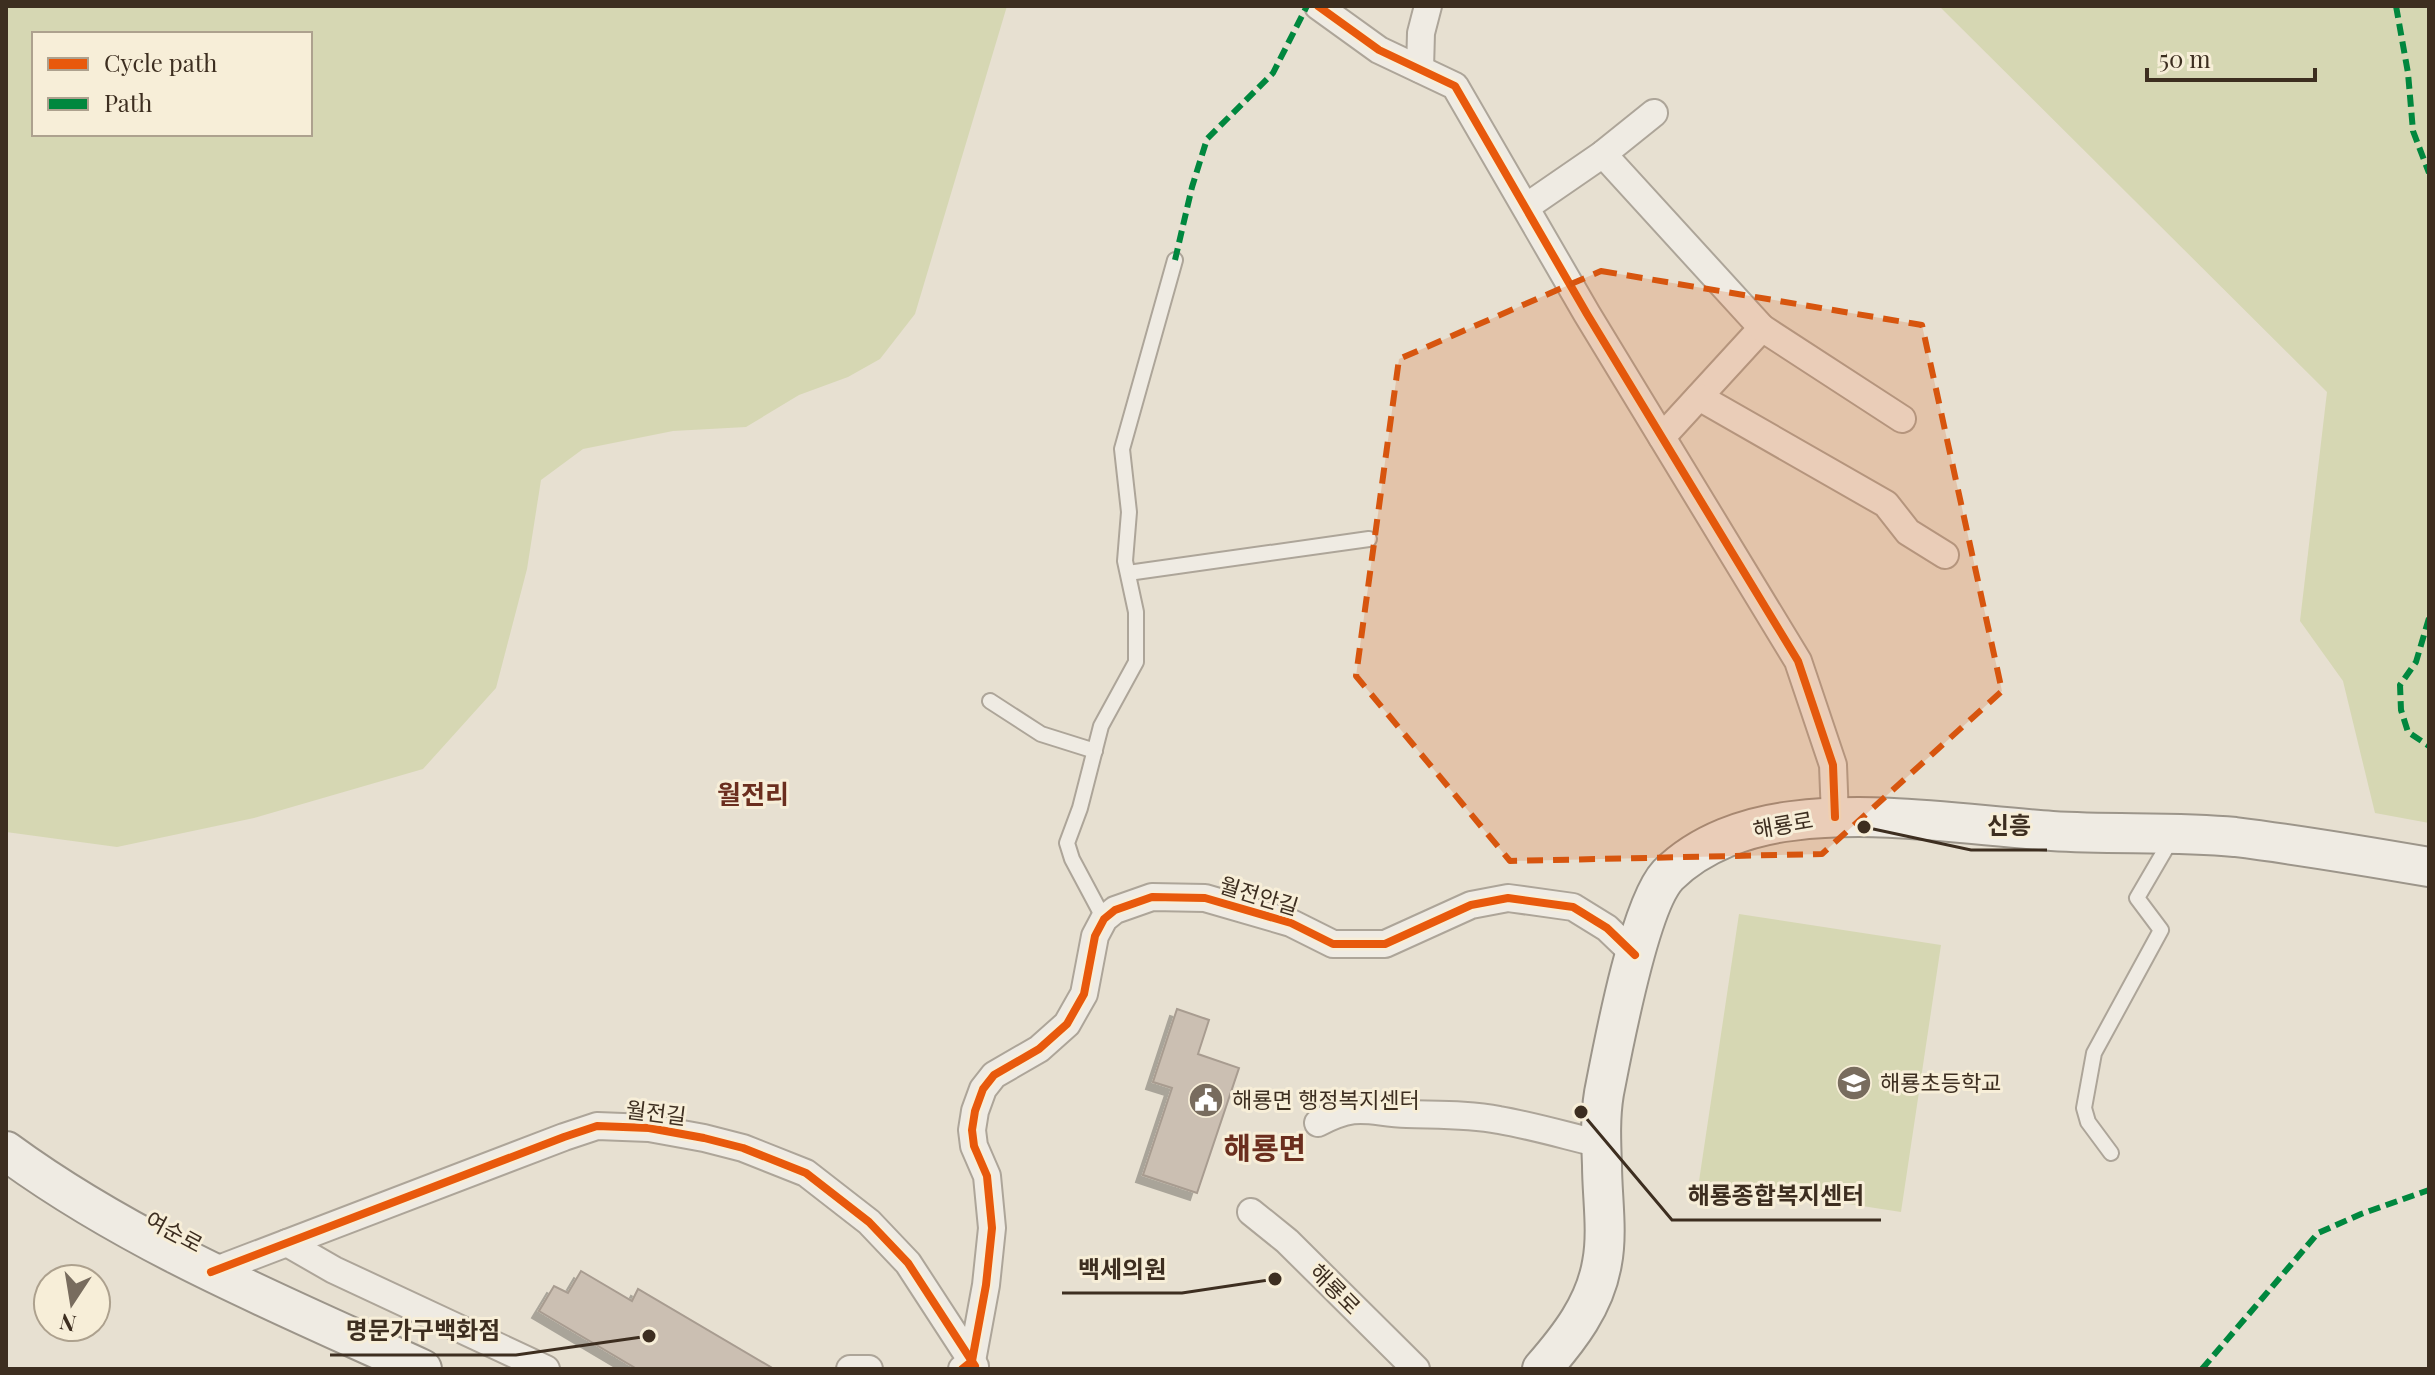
<svg xmlns="http://www.w3.org/2000/svg" width="2435" height="1375" viewBox="0 0 2435 1375" font-family="'Playfair Display','Noto Sans KR',serif">
  <style>
    .green { fill: #d6d7b3; fill-rule: evenodd }
    .building { fill: #cbbfb2; stroke: #a89c90; stroke-width: 2; filter: url(#shadow) }
    .lines { fill: none; stroke-linecap: round; stroke-linejoin: round }
    .service-casing { stroke: #ada599; stroke-width: 18 }
    .minor-casing { stroke: #ada599; stroke-width: 30 }
    .secondary-casing { stroke: #9c958a; stroke-width: 42 }
    .service { stroke: #efebe3; stroke-width: 14 }
    .minor { stroke: #efebe3; stroke-width: 26 }
    .secondary { stroke: #efebe3; stroke-width: 38 }
    .quiet { stroke: #00873e; stroke-width: 6; stroke-dasharray: 12 6; stroke-linecap: butt }
    .cycleway-casing { stroke: #f7eed8; stroke-width: 13 }
    .cycleway { stroke: #e8590c; stroke-width: 8 }
    .marked { fill: #d7550e; fill-opacity: 0.2; stroke: #d7550e; stroke-width: 6; stroke-dasharray: 16 10; stroke-linejoin: round }
    .labels { text-anchor: middle; stroke-width: 6; stroke-linejoin: round; paint-order: stroke }
    .street-label { font-size: 22px; fill: #3d2e20; stroke: #f7eed8 }
    .poi-label { font-size: 22px; fill: #3d2e20; stroke: #f7eed8; text-anchor: start }
    .quarter-label { font-size: 26px; font-weight: bold; fill: #6b2e1e; stroke: #f7eed8 }
    .district-label { font-size: 30px; font-weight: bold; fill: #6b2e1e; stroke: #f7eed8 }
    .leader { fill: none; stroke: #3d2e20; stroke-width: 3 }
    .callout-dot { fill: #3d2e20; stroke: #f7eed8; stroke-width: 3 }
    .callout-label { font-size: 24px; text-anchor: middle; font-weight: bold; fill: #3d2e20; stroke: #f7eed8; stroke-width: 6; stroke-linejoin: round; paint-order: stroke }
  </style>
  <defs>
    <filter id="shadow"><feDropShadow dx="-7" dy="7" stdDeviation="0" flood-color="#0004"/></filter>
  </defs>
  <rect width="100%" height="100%" fill="#e7e0d1"/>
  <g class="green">
    <path d="M6,6H1007L915,314L880,359L848,377L799,395L746,427L673,431L583,449L541,480L527,569L496,688L423,769L254,818L117,847L6,832ZM34,34H310V134H34Z"/>
    <path d="M1939,6H2429V823L2375,813L2343,681L2300,621L2327,392Z"/>
    <path d="M1739,914L1941,945L1901,1212L1699,1181Z"/>
  </g>
  <g class="building">
    <path d="M1177,1009L1209,1020L1198,1054L1239,1068L1197,1193L1143,1175L1172,1088L1153,1082Z"/>
    <path d="M581,1271L632,1301L638,1289L774,1369H637L539,1311L554,1286L568,1293Z"/>
  </g>
  <g class="lines">
    <g class="service-casing">
      <g id="service">
        <path d="M1128,573L1369,539"/>
        <path d="M990,701L1041,734L1095,751"/>
        <path d="M1104,919L1072,859L1067,843L1080,808L1101,726L1136,662V612L1125,561L1129,512L1122,449L1175,260"/>
        <path d="M2111,1153L2088,1122L2084,1108L2094,1053L2161,930L2137,898L2165,850L2169,835"/>
      </g>
    </g>
    <g class="minor-casing">
      <g id="minor">
        <path d="M1318,6L1379,50L1455,86L1587,314L1798,661L1833,765L1835,817"/>
        <path d="M1420,69L1421,33L1428,6"/>
        <path d="M1603,154L1762,328L1662,437"/>
        <path d="M1526,207L1603,154L1654,113"/>
        <path d="M1762,328L1902,419"/>
        <path d="M1699,397L1886,504L1908,532L1945,555"/>
        <path d="M1318,1123C1358,1102 1366,1112 1407,1114C1438,1115 1469,1114 1499,1120C1534,1126 1567,1136 1601,1144"/>
        <path d="M1251,1212L1287,1241L1416,1369"/>
        <path d="M287,1243L334,1270L546,1369"/>
        <path d="M211,1272L564,1137L597,1126L649,1128L704,1138L743,1148L806,1173L869,1222L908,1263L975,1366"/>
        <path d="M850,1369H869"/>
        <path d="M962,1369L972,1361L986,1285L992,1228L987,1176L974,1146L972,1130L975,1111L983,1089L994,1075L1039,1049L1067,1024L1084,994L1095,936L1104,919L1115,910L1152,897L1205,898L1291,923L1333,944H1385L1471,905L1508,898L1573,907L1607,928L1635,955"/>
      </g>
    </g>
    <g class="secondary-casing">
      <g id="secondary">
        <path d="M6,1151C133,1244 280,1304 422,1369"/>
        <path d="M1542,1369C1569,1338 1595,1305 1602,1263C1608,1232 1602,1196 1602,1165C1601,1141 1600,1117 1604,1093C1613,1047 1639,906 1668,875C1700,843 1748,826 1792,821C1878,810 1966,825 2052,831C2113,835 2175,831 2235,837C2300,845 2365,856 2429,867"/>
      </g>
    </g>
    <use href="#service" class="service"/>
    <use href="#minor" class="minor"/>
    <use href="#secondary" class="secondary"/>
    <g class="quiet">
      <path d="M2396,6L2408,73L2413,131L2429,173"/>
      <path d="M1175,260L1192,187L1207,139L1273,73L1307,6"/>
      <path d="M2429,618L2416,662L2400,685L2401,710L2408,732L2429,746"/>
      <path d="M2202,1369L2318,1233L2361,1214L2429,1190"/>
    </g>
    <g class="cycleway-casing">
      <g id="cycleway">
        <path d="M1318,6L1379,50L1455,86L1587,314L1798,661L1833,765L1835,817"/>
        <path d="M211,1272L564,1137L597,1126L649,1128L704,1138L743,1148L806,1173L869,1222L908,1263L975,1366"/>
        <path d="M962,1369L972,1361L986,1285L992,1228L987,1176L974,1146L972,1130L975,1111L983,1089L994,1075L1039,1049L1067,1024L1084,994L1095,936L1104,919L1115,910L1152,897L1205,898L1291,923L1333,944H1385L1471,905L1508,898L1573,907L1607,928L1635,955"/>
      </g>
    </g>
    <use href="#cycleway" class="cycleway"/>
  </g>
  <path class="marked" d="M1601,271L1922,325L2002,691L1822,854L1510,861L1356,676L1399,359Z"/>
  <defs>
    <g id="school-disc" transform="scale(1.8)"><circle r="9.5" fill="#786c5e" stroke="#f7eed8"/><path d="M0-5L7-2L0 1L-7-2ZM-4 1L0 2.5L4 1V4Q0 6-4 4Z" fill="#fff"/></g>
    <g id="civic-disc" transform="scale(1.8)"><circle r="9.5" fill="#786c5e" stroke="#f7eed8"/><path d="M-.6-6.5H3V-4.5H.6V-3L4-1V1h2V6H-6V1h2V-1L-.6-3ZM-1.2 2.5V6h2.4V2.5Z" fill="#fff"/></g>
  </defs>
  <g fill-rule="evenodd">
    <use href="#school-disc" x="1854" y="1083"/>
    <use href="#civic-disc" x="1206" y="1100"/>
  </g>
  <g class="labels">
    <g class="street-label">
      <text transform="translate(1783 825) rotate(-10)" y="8">해룡로</text>
      <text transform="translate(1259 896) rotate(17)" y="8">월전안길</text>
      <text transform="translate(656 1113) rotate(7)" y="8">월전길</text>
      <text transform="translate(174 1232) rotate(28)" y="8">여순로</text>
      <text transform="translate(1335 1289) rotate(45)" y="8">해룡로</text>
    </g>
    <g class="poi-label">
      <text x="1880" y="1091">해룡초등학교</text>
      <text x="1232" y="1108">해룡면 행정복지센터</text>
    </g>
    <g class="quarter-label">
      <text x="753" y="804">월전리</text>
    </g>
    <g class="district-label">
      <text x="1265" y="1159">해룡면</text>
    </g>
  </g>
  <path class="leader" d="M1864 827L1971 850H2047M1581 1112L1672 1220H1881M1275 1279L1182 1293H1062M649 1336L516 1355H330"/>
  <g class="callout-dot">
    <circle cx="1864" cy="827" r="8"/>
    <circle cx="1581" cy="1112" r="8"/>
    <circle cx="1275" cy="1279" r="8"/>
    <circle cx="649" cy="1336" r="8"/>
  </g>
  <g class="callout-label">
    <text x="2009" y="834">신흥</text>
    <text x="1776" y="1204">해룡종합복지센터</text>
    <text x="1122" y="1278">백세의원</text>
    <text x="423" y="1339">명문가구백화점</text>
  </g>
  <rect width="2435" height="1375" fill="none" stroke="#3d2e20" stroke-width="16"/>
  <rect x="32" y="32" width="280" height="104" fill="#f7eed8" stroke="#ada18e" stroke-width="2"/>
  <rect x="48" y="58" width="40" height="12" fill="#e8590c" stroke="#ada18e" stroke-width="2"/>
  <text x="104" y="72" font-size="24" fill="#3d2e20">Cycle path</text>
  <rect x="48" y="98" width="40" height="12" fill="#00873e" stroke="#ada18e" stroke-width="2"/>
  <text x="104" y="112" font-size="24" fill="#3d2e20">Path</text>
  <g transform="translate(72 1303) rotate(192)"><circle r="38" fill="#f7eed8" stroke="#ada18e" stroke-width="2"/>
  <path d="M0-6L14 30L0 20L-14 30Z" fill="#786c5e"/>
  <text y="-12" font-size="22" font-weight="bold" text-anchor="middle" fill="#3d2e20">N</text>
  </g>
  <path d="M2147 68v12h168v-12" fill="none" stroke="#3d2e20" stroke-width="4"/>
  <text x="2159" y="68" font-size="24" fill="#3d2e20" stroke="#f7eed8" stroke-width="6" paint-order="stroke">50 m</text>
</svg>
